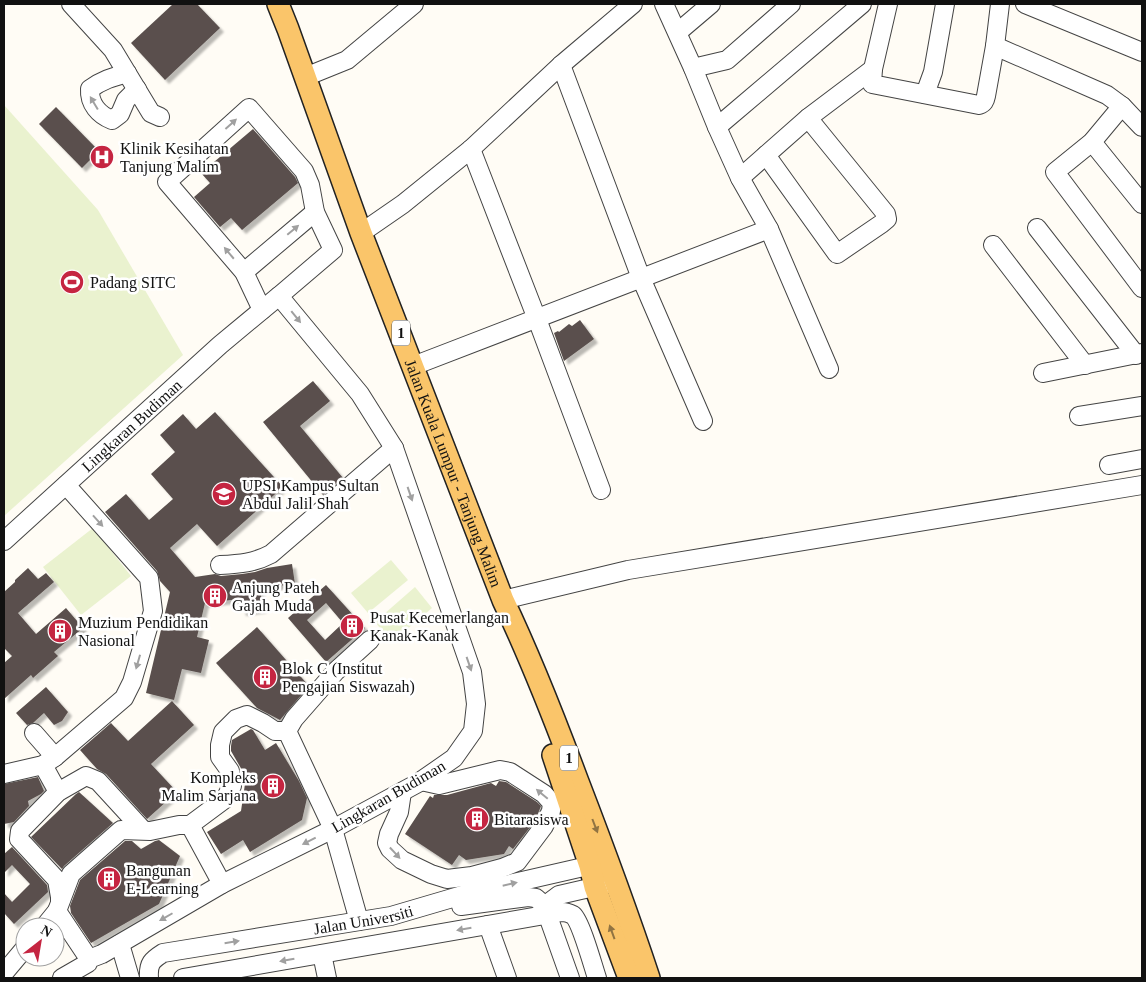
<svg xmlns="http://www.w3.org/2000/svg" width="1146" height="982" viewBox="0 0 1146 982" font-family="Georgia,serif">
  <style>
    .pitch { fill: #eaf2cf }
    .building { fill: #5a504d; fill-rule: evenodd; filter: url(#shadow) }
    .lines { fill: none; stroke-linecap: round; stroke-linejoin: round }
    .minor-casing { stroke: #444; stroke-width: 20 }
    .major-casing { stroke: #222; stroke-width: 24 }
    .minor { stroke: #fff; stroke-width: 18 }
    .major { stroke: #fac56a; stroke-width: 21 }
    .oneway { fill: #a0a0a0 }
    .oneway2 { fill: #917442 }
    .labels { text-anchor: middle; stroke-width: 5; stroke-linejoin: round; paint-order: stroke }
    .shield { fill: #fff; stroke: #585858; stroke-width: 1 }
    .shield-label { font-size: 15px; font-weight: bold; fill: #111 }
    .poi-label { font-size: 16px; fill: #111; stroke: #fff; text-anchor: start }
    .street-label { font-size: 16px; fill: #111; stroke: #fff }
  </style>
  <defs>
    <filter id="shadow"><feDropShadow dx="4" dy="4" stdDeviation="1" flood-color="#0004"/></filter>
  </defs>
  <rect width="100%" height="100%" fill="#fffcf5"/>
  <g class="pitch">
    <path d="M4,105L98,210L183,355L4,516Z"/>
    <path d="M93,528L131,576L81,615L43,567Z"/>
    <path d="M391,560L408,580L368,613L351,593Z"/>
    <path d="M415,587L432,608L392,642L375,622Z"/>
  </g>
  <g class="building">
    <path d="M173,4H197L220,28L165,80L131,43Z"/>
    <path d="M56,107L99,151L82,168L39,124Z"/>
    <path d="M253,129L295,177L298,183L242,230L231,218L220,227L194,197L210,183L201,173Z"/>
    <path d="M580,320L594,339L564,361L554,333L558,331L559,332L569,324L572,326Z"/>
    <path d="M313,381L330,401L300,426L343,478L323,495L263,422Z"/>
    <path d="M215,412L283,487L217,546L197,524L170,548L195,577L215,574L221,576L242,574L255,572L267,568L292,564L295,584L260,588L263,609L242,612L240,599L205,603L197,637L209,640L201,673L182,669L174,700L146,693L170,592L160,581L157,571L105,512L126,494L149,520L173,499L151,474L175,452L160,435L183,414L196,429Z"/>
    <path d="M28,568L38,579L46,573L54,582L18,613L36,634L66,608L83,628L54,652L58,656L33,678L31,675L4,699V663L12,656L4,648V592L15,582V580Z"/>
    <path d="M326,585L365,628L326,662L288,618ZM326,603L343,623L325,640L307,620Z"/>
    <path d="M257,627L309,686L280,720L257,708L216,663Z"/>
    <path d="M46,687L68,712L62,721L54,725L44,713L33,723L27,725L16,713Z"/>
    <path d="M172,701L194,725L151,764L177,792L147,819L106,774L97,769L80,750L111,723L128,741Z"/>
    <path d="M251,729L253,730L265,750L276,743L299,781L307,798L302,820L250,852L243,840L221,854L207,832L241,811L246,777L231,751V746L232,740Z"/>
    <path d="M38,777L44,791L41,794L28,801L29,806L14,822L4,824V784Z"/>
    <path d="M499,781L506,782L537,802L541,806L535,821L513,849L509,846L504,854L466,860L459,855L452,865L405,834L430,796L433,798L434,795H447L491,783L496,786Z"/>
    <path d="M79,792L113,823L64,866L62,869L31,837L76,794Z"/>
    <path d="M159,840L180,856L159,904L91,943L71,913L70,906L80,880L125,841H132L141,849L155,841Z"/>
    <path d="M12,847L47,885L48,892L14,924L4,913V893L12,902L30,884L12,865L4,873V854Z"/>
  </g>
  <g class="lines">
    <g class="minor-casing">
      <g id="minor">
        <path d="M71,4L113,50L151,113L160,117"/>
        <path d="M664,4L693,68L717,127L740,178L769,229L829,369"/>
        <path d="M888,4L873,69L872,84L979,105C984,103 985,101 986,96L995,46L1000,4"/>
        <path d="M1025,4L1142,52"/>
        <path d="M678,32L711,4"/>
        <path d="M995,46L1107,95L1122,106L1142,127"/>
        <path d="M561,65L641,278L703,421"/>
        <path d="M693,68L727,60L791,4"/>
        <path d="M127,73C113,77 102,80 90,89C89,104 99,115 112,120L120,114L126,100L137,89"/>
        <path d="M305,77L347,60L414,4"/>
        <path d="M925,94L933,72L945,4"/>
        <path d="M1122,106L1092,142L1055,172L1142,288"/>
        <path d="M717,127L862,4"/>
        <path d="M1092,142L1142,204"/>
        <path d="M471,149L537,319L601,490"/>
        <path d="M766,155L837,254L881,224L887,219L886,214L808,118"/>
        <path d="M740,178L808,118L873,69"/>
        <path d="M1037,228L1136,355"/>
        <path d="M361,233L403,204L471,149L561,65L633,4"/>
        <path d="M993,245L1085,365"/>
        <path d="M244,272L315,212"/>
        <path d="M262,310L244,272L167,182L249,108L304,171L310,185L315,212L333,250L279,296"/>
        <path d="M413,366L769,229"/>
        <path d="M1043,373L1142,353"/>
        <path d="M1079,416L1142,406"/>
        <path d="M1109,465L1142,459"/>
        <path id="s1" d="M4,541L220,345L279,296L360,394L394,448L472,672L476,704L473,731L454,758L418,783L333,829L222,884L102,954L89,959L88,963L62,978"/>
        <path d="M220,565C240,564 254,563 271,554L394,448"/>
        <path d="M503,600L628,570L1142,485"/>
        <path d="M34,733L55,757"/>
        <path d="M43,765L58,792"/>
        <path d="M4,774L43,765L55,757L124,698L132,682L153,611L149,578L66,485"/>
        <path d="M402,792L399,812L389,834L387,843L390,849L402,860L431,874L447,879L472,876L502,868L517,862L544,826L551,811L552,803L544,794L510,772L500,770L439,785L421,781"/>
        <path d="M190,825L222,884"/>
        <path d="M60,901V897L57,880L19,839L20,831L58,792L86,776L98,781L143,830"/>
        <path d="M461,906L528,897L536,898L544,905L570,978"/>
        <path d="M57,911L71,874L121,830L150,831L179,825H190L225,799L232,786L230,771L220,757V745L223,732L236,719L247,715L263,723L275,731H287"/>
        <path d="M547,914L551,901L559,895L607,884"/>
        <path d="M359,921L333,829L287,731L294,719L336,671L370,640"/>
        <path d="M488,925L507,978"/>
        <path d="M44,927L57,911L89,959"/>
        <path d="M120,944L130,978"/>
        <path d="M322,954L327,978"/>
        <path d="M4,973L25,948"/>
        <path id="s2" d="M149,978C148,963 152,960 163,953L391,916L466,894L601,863"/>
        <path d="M183,978L562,912C566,912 569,913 573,915C581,922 593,966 597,978"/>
      </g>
    </g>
    <g class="major-casing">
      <g id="major">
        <path id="s3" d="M278,4L288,29L361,233L503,600C531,659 555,720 578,782C603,847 627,912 649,978"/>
        <path d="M553,755L590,866L595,887L629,978"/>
      </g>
    </g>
    <use href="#minor" class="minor"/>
    <use href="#major" class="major"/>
  </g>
  <defs><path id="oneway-solid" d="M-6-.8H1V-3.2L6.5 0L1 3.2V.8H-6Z" transform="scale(1.25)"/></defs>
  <g class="oneway">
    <use href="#oneway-solid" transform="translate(94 103) rotate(-121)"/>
    <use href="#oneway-solid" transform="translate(231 124) rotate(-42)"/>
    <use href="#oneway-solid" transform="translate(293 230) rotate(-40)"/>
    <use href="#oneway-solid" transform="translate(229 253) rotate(-130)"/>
    <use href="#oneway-solid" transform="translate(296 317) rotate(51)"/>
    <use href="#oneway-solid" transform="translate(410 494) rotate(71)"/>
    <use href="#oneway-solid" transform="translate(98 521) rotate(48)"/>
    <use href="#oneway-solid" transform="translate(138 662) rotate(106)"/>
    <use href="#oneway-solid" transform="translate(469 664) rotate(71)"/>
    <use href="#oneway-solid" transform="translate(542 794) rotate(-140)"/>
    <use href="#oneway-solid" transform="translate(309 841) rotate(153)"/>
    <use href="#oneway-solid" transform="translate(395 853) rotate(47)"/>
    <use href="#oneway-solid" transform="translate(510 884) rotate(-13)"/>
    <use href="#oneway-solid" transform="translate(166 917) rotate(150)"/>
    <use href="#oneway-solid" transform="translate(464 929) rotate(170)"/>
    <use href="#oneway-solid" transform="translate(232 942) rotate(-9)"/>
    <use href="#oneway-solid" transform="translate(287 960) rotate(170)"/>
  </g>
  <g class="oneway2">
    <use href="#oneway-solid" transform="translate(595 826) rotate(69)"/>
    <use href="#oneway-solid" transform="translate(612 932) rotate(-110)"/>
  </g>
  <defs>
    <g id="hospital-disc" transform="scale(1.25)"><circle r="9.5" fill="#c52541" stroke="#fff"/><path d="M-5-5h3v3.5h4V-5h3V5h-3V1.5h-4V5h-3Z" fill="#fff"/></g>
    <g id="stadium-disc" transform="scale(1.25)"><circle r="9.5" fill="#c52541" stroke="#fff"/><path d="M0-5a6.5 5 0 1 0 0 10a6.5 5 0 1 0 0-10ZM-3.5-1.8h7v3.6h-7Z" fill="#fff"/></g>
    <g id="university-disc" transform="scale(1.25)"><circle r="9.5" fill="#c52541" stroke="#fff"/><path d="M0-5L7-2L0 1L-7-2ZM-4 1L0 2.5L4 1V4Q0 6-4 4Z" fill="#fff"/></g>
    <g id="building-disc" transform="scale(1.25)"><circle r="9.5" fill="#c52541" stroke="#fff"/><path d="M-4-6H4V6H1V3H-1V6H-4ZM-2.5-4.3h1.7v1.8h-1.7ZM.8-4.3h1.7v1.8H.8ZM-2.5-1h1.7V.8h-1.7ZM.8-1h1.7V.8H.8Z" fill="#fff"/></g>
  </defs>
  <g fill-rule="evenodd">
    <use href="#hospital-disc" x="102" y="157"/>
    <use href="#stadium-disc" x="72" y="282"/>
    <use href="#university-disc" x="224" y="494"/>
    <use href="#building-disc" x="215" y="596"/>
    <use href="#building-disc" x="352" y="626"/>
    <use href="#building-disc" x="60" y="631"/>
    <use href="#building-disc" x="265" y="677"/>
    <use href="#building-disc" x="273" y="786"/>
    <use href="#building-disc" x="477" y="819"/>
    <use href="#building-disc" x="109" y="879"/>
  </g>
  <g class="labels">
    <g class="shield">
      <rect x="392" y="320.5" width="18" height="25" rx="4"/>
      <rect x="560" y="745.5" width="18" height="25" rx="4"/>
    </g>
    <g class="shield-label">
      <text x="401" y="338">1</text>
      <text x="569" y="763">1</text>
    </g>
    <g class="poi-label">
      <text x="120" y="154">Klinik Kesihatan<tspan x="120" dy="18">Tanjung Malim</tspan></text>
      <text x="90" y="288">Padang SITC</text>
      <text x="242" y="491">UPSI Kampus Sultan<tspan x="242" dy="18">Abdul Jalil Shah</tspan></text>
      <text x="232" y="593">Anjung Pateh<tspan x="232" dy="18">Gajah Muda</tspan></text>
      <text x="370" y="623">Pusat Kecemerlangan<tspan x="370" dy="18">Kanak-Kanak</tspan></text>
      <text x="78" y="628">Muzium Pendidikan<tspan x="78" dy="18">Nasional</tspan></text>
      <text x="282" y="674">Blok C (Institut<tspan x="282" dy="18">Pengajian Siswazah)</tspan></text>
      <text x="256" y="783" text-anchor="end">Kompleks<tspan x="256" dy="18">Malim Sarjana</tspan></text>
      <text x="494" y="825">Bitarasiswa</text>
      <text x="126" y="876">Bangunan<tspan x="126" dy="18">E-Learning</tspan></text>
    </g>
    <g class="street-label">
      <text dy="6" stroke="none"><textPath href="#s1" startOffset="172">Lingkaran Budiman</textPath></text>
      <text dy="6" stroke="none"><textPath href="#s3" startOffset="501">Jalan Kuala Lumpur - Tanjung Malim</textPath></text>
      <text transform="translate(388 796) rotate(-30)" y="6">Lingkaran Budiman</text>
      <text dy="6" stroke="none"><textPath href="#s2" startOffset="234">Jalan Universiti</textPath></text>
    </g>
  </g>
  <rect width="1146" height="982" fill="none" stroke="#111111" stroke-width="10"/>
  <g transform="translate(40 942) rotate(31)"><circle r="24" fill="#ffffff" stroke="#a0a0a0"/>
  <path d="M0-4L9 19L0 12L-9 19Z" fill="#c52541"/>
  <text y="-8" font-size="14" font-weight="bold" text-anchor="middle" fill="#111111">N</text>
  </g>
</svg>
